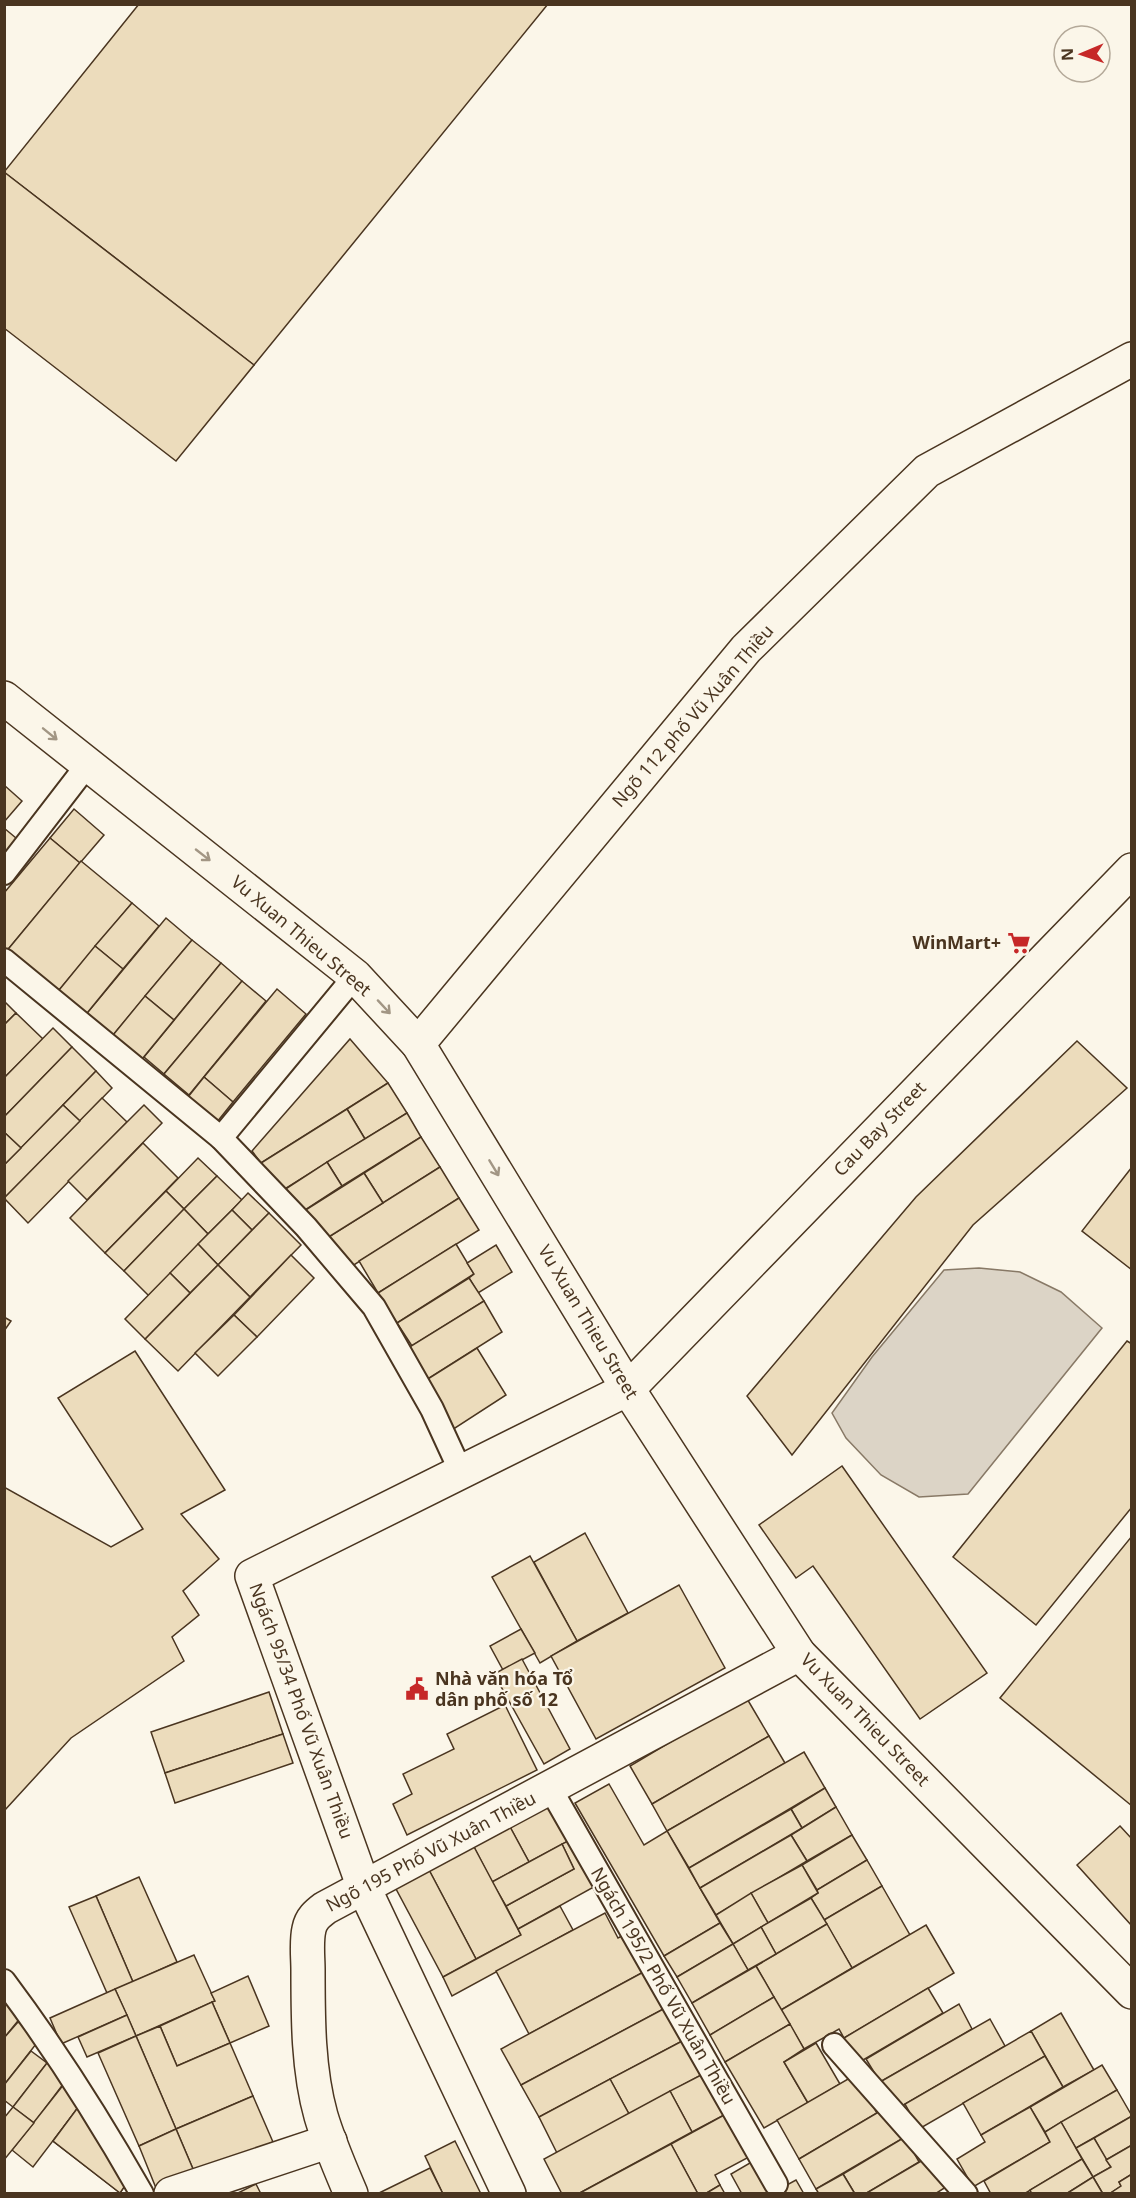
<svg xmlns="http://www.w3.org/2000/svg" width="1136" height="2198" viewBox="0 0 1136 2198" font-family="'Noto Sans',sans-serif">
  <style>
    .water { fill: #dcd4c6; stroke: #887966; stroke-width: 1.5 }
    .building { fill: #ecdcbc; stroke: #4a3520; stroke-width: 1.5 }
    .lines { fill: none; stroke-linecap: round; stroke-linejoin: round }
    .lane-casing { stroke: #4a3520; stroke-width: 26 }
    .street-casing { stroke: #4a3520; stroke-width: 36 }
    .secondary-casing { stroke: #4a3520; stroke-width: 36 }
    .lane { stroke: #fbf6e9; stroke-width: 22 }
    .street { stroke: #fbf6e9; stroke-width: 33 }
    .secondary { stroke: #fbf6e9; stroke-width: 33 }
    .oneway { stroke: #a29684 }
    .labels { text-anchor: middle; stroke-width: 4.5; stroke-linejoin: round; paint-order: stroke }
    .street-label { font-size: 18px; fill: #4a3520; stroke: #fbf6e9 }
    .poi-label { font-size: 18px; font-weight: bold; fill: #4a3520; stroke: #fbf6e9; text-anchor: end }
  </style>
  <rect width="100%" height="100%" fill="#fbf6e9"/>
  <path class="water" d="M979,1268L1020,1272L1061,1292L1102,1328L968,1494L919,1497L881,1475L846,1438L832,1413L872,1357L944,1270Z"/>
  <g class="building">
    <path d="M139,4H548L254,365L4,172Z"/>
    <path d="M4,172L254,365L176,461L4,328Z"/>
    <path d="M4,785L22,801L4,822Z"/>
    <path d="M74,809L104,835L80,863L50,838Z"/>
    <path d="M4,828L22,843L4,863Z"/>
    <path d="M50,838L80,863L5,953L4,893Z"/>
    <path d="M81,861L132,903L55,995L5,953Z"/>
    <path d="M132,903L159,926L123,969L95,946Z"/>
    <path d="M166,918L192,940L109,1040L83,1018Z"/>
    <path d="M192,940L221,963L174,1020L145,996Z"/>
    <path d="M95,946L123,969L83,1018L55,995Z"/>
    <path d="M221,963L242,981L164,1074L144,1057Z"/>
    <path d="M242,981L266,1001L189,1095L164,1074Z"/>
    <path d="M277,989L306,1014L233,1102L204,1077Z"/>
    <path d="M145,996L174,1020L138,1064L109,1040Z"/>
    <path d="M4,1001L16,1013L4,1025Z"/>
    <path d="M16,1013L43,1039L4,1078V1025Z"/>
    <path d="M53,1028L72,1047L4,1117V1078Z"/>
    <path d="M350,1039L388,1083L261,1163L252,1151Z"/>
    <path d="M1077,1041L1127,1088L973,1225L792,1455L747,1396L916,1197Z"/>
    <path d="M72,1047L96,1071L21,1148L4,1132V1117Z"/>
    <path d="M96,1071L112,1088L80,1121L63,1105Z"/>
    <path d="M204,1077L233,1102L213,1127L184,1102Z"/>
    <path d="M388,1083L407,1113L365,1139L347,1109Z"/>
    <path d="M102,1098L127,1122L28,1223L4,1198Z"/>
    <path d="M63,1105L80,1121L4,1198V1165Z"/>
    <path d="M144,1105L162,1123L87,1200L68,1181Z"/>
    <path d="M347,1109L365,1139L280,1192L261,1163Z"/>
    <path d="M407,1113L421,1137L342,1186L327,1162Z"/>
    <path d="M4,1132L21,1148L4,1165Z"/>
    <path d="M421,1137L440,1167L383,1203L364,1173Z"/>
    <path d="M143,1143L178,1178L105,1253L70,1218Z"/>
    <path d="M198,1158L217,1176L184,1209L166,1191Z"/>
    <path d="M327,1162L342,1186L299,1214L284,1190Z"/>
    <path d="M440,1167L459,1198L346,1270L327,1238Z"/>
    <path d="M1132,1167V1270L1082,1231Z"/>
    <path d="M364,1173L383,1203L327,1238L304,1211Z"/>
    <path d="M217,1176L242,1200L208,1234L184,1209Z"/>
    <path d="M166,1191L184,1209L124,1271L105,1253Z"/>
    <path d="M248,1193L269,1213L252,1230L232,1210Z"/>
    <path d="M459,1198L479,1230L378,1293L359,1261Z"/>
    <path d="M184,1209L208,1234L149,1296L124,1271Z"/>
    <path d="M232,1210L252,1230L218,1265L198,1244Z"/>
    <path d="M269,1213L301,1245L250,1297L218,1265Z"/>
    <path d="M198,1244L218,1265L190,1293L170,1273Z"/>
    <path d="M456,1244L474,1274L397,1323L378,1293Z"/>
    <path d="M496,1245L512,1272L478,1293L469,1278L474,1274L467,1263Z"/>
    <path d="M291,1255L314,1278L257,1337L234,1315Z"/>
    <path d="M218,1265L250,1297L178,1371L145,1339Z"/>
    <path d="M170,1273L190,1293L145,1339L125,1319Z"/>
    <path d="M469,1278L484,1301L412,1346L397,1323Z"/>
    <path d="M484,1301L502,1332L423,1382L403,1351Z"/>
    <path d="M234,1315L257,1337L218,1376L195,1353Z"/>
    <path d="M4,1317L11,1321L4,1331Z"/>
    <path d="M1127,1341L1132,1344V1507L1036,1625L953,1557Z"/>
    <path d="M477,1348L506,1395L452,1430L423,1382Z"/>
    <path d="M135,1351L225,1490L181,1514L219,1559L183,1591L199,1615L172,1637L184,1661L71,1738L4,1811V1487L111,1547L143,1529L58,1398Z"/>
    <path d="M842,1466L987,1673L920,1719L813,1566L796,1578L759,1525Z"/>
    <path d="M585,1533L628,1613L577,1641L534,1562Z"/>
    <path d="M1132,1536V1806L1000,1698Z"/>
    <path d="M530,1556L577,1641L540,1663L492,1577Z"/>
    <path d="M679,1585L725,1668L596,1739L551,1656Z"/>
    <path d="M521,1629L535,1653L503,1670L490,1646Z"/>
    <path d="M522,1659L570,1749L544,1764L494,1674Z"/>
    <path d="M269,1692L283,1734L165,1773L151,1732Z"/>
    <path d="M746,1697L769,1736L652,1804L630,1766Z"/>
    <path d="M505,1705L537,1770L407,1835L393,1804L412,1794L403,1774L454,1749L447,1734Z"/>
    <path d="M283,1734L293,1763L175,1803L165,1773Z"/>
    <path d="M769,1736L785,1763L667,1831L652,1804Z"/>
    <path d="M804,1752L825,1788L689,1868L667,1831Z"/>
    <path d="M609,1784L644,1845L667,1831L720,1923L664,1956L575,1803Z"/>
    <path d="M825,1788L836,1807L802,1828L791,1809Z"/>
    <path d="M556,1799L576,1837L529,1862L509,1825Z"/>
    <path d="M836,1807L852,1835L807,1861L791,1835Z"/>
    <path d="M791,1809L802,1828L700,1888L689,1868Z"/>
    <path d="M509,1825L529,1862L492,1882L473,1845Z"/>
    <path d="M1120,1826L1132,1839V1926L1077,1865Z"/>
    <path d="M791,1835L807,1861L716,1915L700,1888Z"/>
    <path d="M852,1835L867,1860L817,1890L802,1865Z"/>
    <path d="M576,1837L601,1883L518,1929L506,1906L574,1869L562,1844Z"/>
    <path d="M562,1844L574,1869L506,1906L492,1882Z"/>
    <path d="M473,1845L521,1935L476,1959L428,1868Z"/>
    <path d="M867,1860L882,1886L824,1920L811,1898L818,1893L817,1890Z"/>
    <path d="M802,1865L818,1893L768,1923L751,1893Z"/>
    <path d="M428,1868L476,1959L443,1977L395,1887Z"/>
    <path d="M139,1877L177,1962L133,1982L96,1896Z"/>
    <path d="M882,1886L910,1935L852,1968L824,1920Z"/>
    <path d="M751,1893L768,1923L733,1944L716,1915Z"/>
    <path d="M96,1896L133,1982L107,1993L69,1907Z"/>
    <path d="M811,1898L827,1924L776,1954L761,1927Z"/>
    <path d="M560,1906L573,1930L452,1996L443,1977L521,1935L518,1929Z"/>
    <path d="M605,1913L618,1938L630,1932L649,1969L529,2034L496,1971Z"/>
    <path d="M720,1923L733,1944L677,1977L664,1956Z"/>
    <path d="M827,1924L852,1968L781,2010L756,1966Z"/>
    <path d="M926,1925L954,1973L844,2038L839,2029L804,2049L781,2010Z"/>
    <path d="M761,1927L776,1954L748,1970L733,1944Z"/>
    <path d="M733,1944L748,1970L692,2003L677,1977Z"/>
    <path d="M194,1955L215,2001L136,2036L115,1989Z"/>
    <path d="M756,1966L774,1997L710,2035L692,2003Z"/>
    <path d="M649,1969L669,2006L521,2085L501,2049Z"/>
    <path d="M248,1976L269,2026L230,2043L212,2002L215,2001L211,1993Z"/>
    <path d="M928,1988L943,2013L858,2063L844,2038Z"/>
    <path d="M115,1989L127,2015L61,2044L50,2018Z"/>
    <path d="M4,1996L26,2011L4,2038Z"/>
    <path d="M774,1997L790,2024L725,2062L710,2035Z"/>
    <path d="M212,2002L230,2043L177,2066L160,2026Z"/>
    <path d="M959,2004L972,2029L880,2082L866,2059Z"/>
    <path d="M669,2006L686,2039L539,2117L521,2085Z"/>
    <path d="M1061,2013L1094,2070L1063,2087L1031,2031Z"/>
    <path d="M127,2015L136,2036L87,2057L78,2037Z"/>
    <path d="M990,2019L1005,2046L895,2110L880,2082Z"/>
    <path d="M18,2022L40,2039L4,2085V2038Z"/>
    <path d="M790,2024L804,2049L784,2062L808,2103L764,2128L725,2062Z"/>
    <path d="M160,2026L177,2066L230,2043L253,2096L176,2129L136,2036Z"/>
    <path d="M1031,2031L1045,2056L919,2129L905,2104Z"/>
    <path d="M136,2036L176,2129L139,2146L98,2053Z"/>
    <path d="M686,2039L705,2073L629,2114L610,2079Z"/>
    <path d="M816,2043L840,2084L808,2103L784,2062Z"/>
    <path d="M31,2051L47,2063L13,2107L4,2100V2085Z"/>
    <path d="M1045,2056L1063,2087L981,2135L963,2103Z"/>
    <path d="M47,2063L67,2079L34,2123L13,2107Z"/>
    <path d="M1102,2065L1117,2090L1045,2132L1030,2107Z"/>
    <path d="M705,2073L726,2114L692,2132L670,2091Z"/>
    <path d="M855,2075L877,2113L799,2159L777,2120Z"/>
    <path d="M610,2079L629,2114L557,2153L539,2117Z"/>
    <path d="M64,2084L84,2100L33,2167L12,2150Z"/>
    <path d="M1117,2090L1132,2116L1076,2148L1061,2122Z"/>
    <path d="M670,2091L692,2132L578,2194H562L544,2159Z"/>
    <path d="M253,2096L273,2142L196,2176L176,2129Z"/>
    <path d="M79,2106L131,2177L120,2193L53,2141Z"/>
    <path d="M79,2106L131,2177L120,2193L53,2141Z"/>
    <path d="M13,2107L34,2123L4,2160V2118Z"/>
    <path d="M887,2107L905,2137L816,2189L799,2159Z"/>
    <path d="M1030,2107L1050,2142L973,2187L957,2159L985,2142L981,2135Z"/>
    <path d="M726,2114L749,2157L715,2175L720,2185L705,2194H698L671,2144Z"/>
    <path d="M1132,2116V2145L1106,2160L1094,2138Z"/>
    <path d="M1061,2122L1082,2159L1024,2194H991L984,2181L1050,2142L1045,2132Z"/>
    <path d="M176,2129L196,2176L158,2193L139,2146Z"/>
    <path d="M905,2137L919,2162L865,2194H855L843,2174Z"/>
    <path d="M1094,2138L1111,2167L1093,2177L1076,2148Z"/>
    <path d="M455,2141L481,2194H443L425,2156Z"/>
    <path d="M671,2144L698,2194H578Z"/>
    <path d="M1132,2145V2174L1119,2182L1121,2186L1109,2194H1103L1093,2177L1111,2167L1106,2160Z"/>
    <path d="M928,2157L946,2187L935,2194H865Z"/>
    <path d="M1082,2159L1093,2177L1066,2194H1032L1030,2190Z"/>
    <path d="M755,2160L774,2192L796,2180L804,2194H742L731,2174Z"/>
    <path d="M430,2168L443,2194H377Z"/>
    <path d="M843,2174L855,2194H819L816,2189Z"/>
    <path d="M1132,2174V2194H1109L1121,2186L1119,2182Z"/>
    <path d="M1093,2177L1103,2194H1066Z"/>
    <path d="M256,2184L261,2194H236Z"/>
    <path d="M720,2185L725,2194H705Z"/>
  </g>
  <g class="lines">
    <g class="lane-casing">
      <g id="lane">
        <path d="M4,873L88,764"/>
        <path d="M4,960L221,1138L306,1227L374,1307L432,1409L461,1472"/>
        <path d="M221,1138L355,976"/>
        <path d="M550,1788L776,2184"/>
        <path d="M4,1981C55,2049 100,2120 142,2194"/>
        <path d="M834,2045L966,2194"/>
      </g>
    </g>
    <g class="street-casing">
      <g id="street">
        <path d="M418,1044L746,649L927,471L1132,359"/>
        <path d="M171,2194L330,2141"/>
        <path d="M351,2194C340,2168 329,2143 321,2116C308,2070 308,2019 308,1970C308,1957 306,1942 309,1929C311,1919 317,1914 325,1908L799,1654"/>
        <path d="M509,2194L364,1888L252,1576L628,1389"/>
      </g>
    </g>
    <g class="secondary-casing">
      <g id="secondary">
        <path d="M4,698L355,976L418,1044L628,1389L799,1654L1132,1992"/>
        <path d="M628,1389L1132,870"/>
      </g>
    </g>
    <use href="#lane" class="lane"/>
    <use href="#street" class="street"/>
    <use href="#secondary" class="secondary"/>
  </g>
  <defs><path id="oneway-shaft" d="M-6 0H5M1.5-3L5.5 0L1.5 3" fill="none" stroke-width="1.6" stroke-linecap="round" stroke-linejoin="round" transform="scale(1.5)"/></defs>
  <g class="oneway">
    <use href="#oneway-shaft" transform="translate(50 734) rotate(39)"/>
    <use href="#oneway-shaft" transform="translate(203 855) rotate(38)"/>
    <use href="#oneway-shaft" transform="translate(384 1007) rotate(47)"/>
    <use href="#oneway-shaft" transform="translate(494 1168) rotate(59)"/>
  </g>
  <defs>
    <g id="supermarket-bare" transform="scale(1.8)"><path d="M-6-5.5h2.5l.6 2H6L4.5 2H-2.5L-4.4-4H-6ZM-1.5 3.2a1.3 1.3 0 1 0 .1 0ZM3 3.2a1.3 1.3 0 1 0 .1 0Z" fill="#c62828" stroke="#fbf6e9" stroke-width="2.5" paint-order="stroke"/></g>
    <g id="civic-bare" transform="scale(1.8)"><path d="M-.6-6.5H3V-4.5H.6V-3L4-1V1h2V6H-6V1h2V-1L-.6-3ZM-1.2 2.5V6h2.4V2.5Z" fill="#c62828" stroke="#fbf6e9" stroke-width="2.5" paint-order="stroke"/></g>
  </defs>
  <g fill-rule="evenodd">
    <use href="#supermarket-bare" x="1019" y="943"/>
    <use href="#civic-bare" x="417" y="1689"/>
  </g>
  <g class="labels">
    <g class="street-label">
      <text transform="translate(693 716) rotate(-49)" y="6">Ngõ 112 phố Vũ Xuân Thiều</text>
      <text transform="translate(301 936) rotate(40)" y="6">Vu Xuan Thieu Street</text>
      <text transform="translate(880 1129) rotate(-46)" y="6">Cau Bay Street</text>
      <text transform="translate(588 1322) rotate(59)" y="6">Vu Xuan Thieu Street</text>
      <text transform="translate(301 1711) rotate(70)" y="6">Ngách 95/34 Phố Vũ Xuân Thiều</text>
      <text transform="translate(865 1720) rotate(46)" y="6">Vu Xuan Thieu Street</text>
      <text transform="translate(431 1852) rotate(-28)" y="6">Ngõ 195 Phố Vũ Xuân Thiều</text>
      <text transform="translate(663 1986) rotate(60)" y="6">Ngách 195/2 Phố Vũ Xuân Thiều</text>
    </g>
    <g class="poi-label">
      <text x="1001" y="949">WinMart+</text>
      <text x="435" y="1685" text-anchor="start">Nhà văn hóa Tổ<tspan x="435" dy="21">dân phố số 12</tspan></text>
    </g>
  </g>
  <rect width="1136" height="2198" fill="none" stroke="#4a3520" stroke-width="12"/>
  <g transform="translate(1082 54) rotate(268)"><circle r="28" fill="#fbf6e9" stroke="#b4a999" stroke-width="1.5"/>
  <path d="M0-4.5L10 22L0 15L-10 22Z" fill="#c62828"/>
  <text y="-9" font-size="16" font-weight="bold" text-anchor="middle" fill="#4a3520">N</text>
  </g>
</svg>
